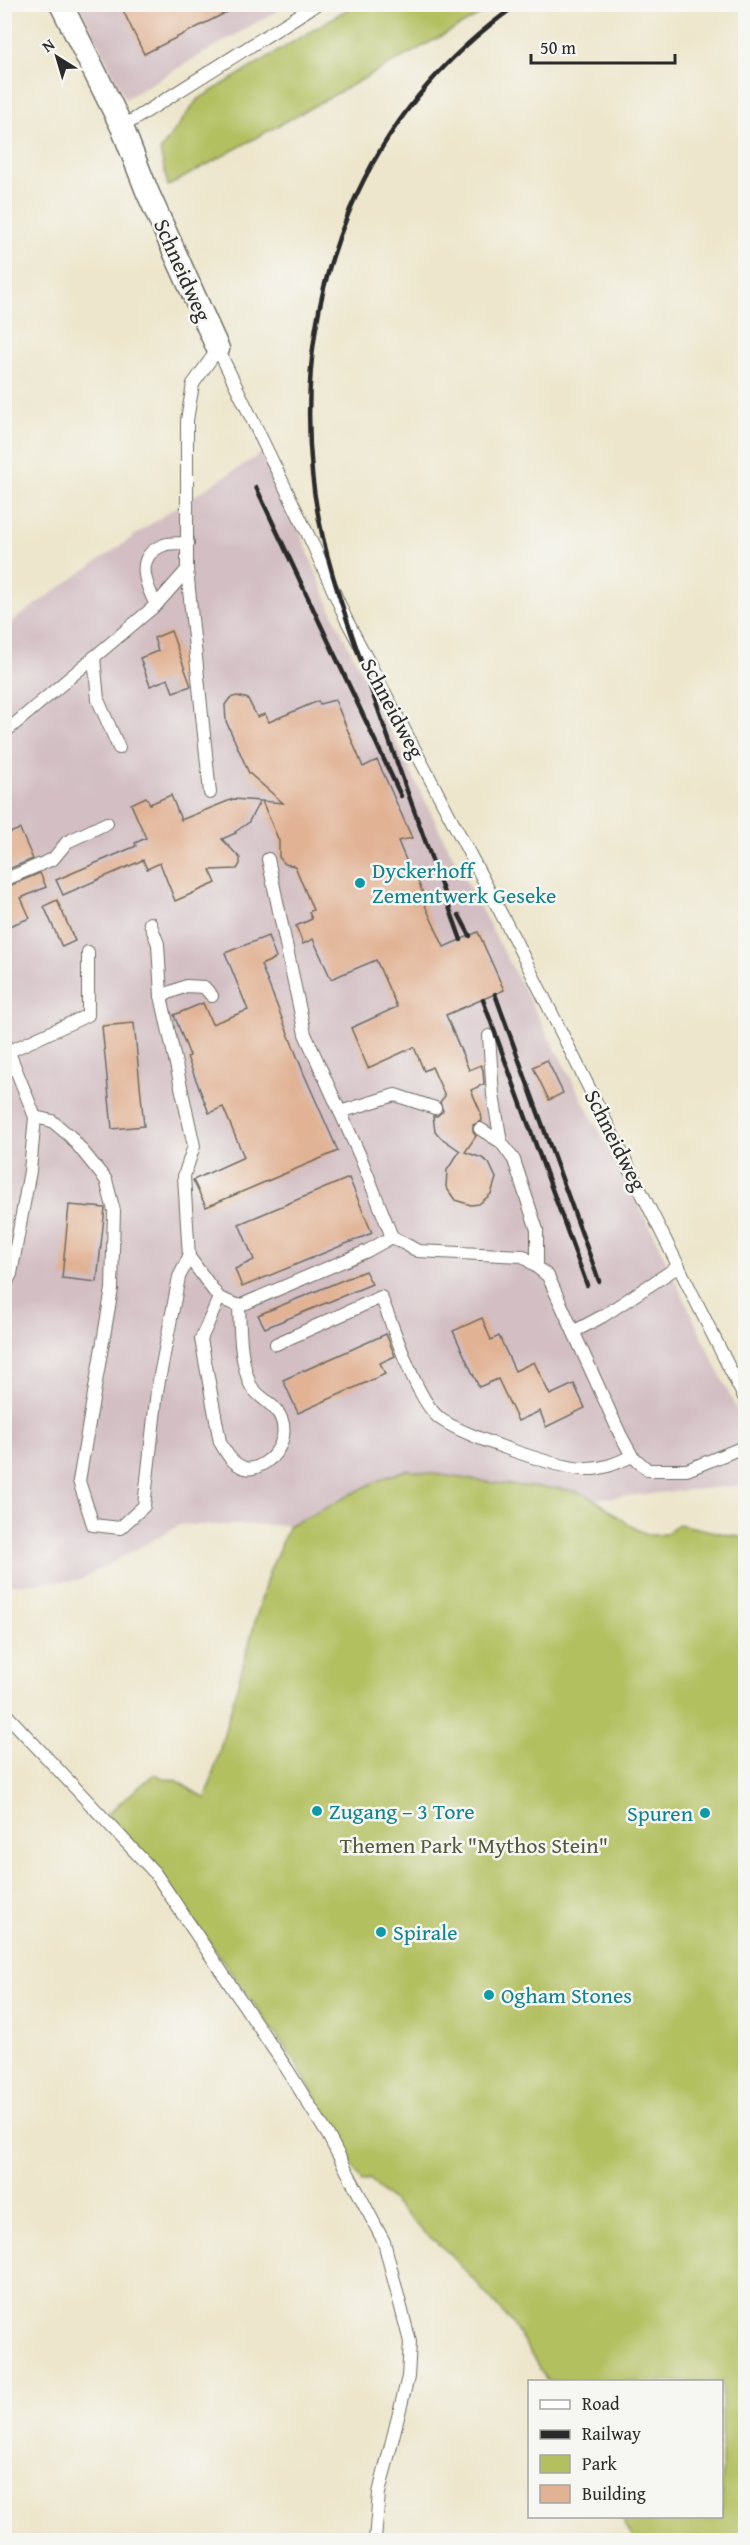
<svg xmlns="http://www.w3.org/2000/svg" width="750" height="2545" viewBox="0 0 750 2545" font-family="'Gentium Book Plus',serif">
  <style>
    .industrial { fill: #d2bec3 }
    .green { fill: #b3c061; stroke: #6f7646; stroke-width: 1.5 }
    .building { fill: #e1b294 }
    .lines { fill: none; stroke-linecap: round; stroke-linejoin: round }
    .lane-casing { stroke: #6f6c63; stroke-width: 14 }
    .street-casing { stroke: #6f6c63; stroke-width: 25 }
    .lane { stroke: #fff; stroke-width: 12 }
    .street { stroke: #fff; stroke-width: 22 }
    .rail { stroke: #2b2b2b; stroke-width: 4.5 }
    .culture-dot { fill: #0f9aa8; stroke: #f6f6f2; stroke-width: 2 }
    .labels { text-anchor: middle; stroke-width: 5; stroke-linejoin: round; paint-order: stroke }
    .street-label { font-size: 22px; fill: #2b2b2b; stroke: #f6f6f2 }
    .culture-label { font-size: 22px; fill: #0d838f; stroke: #f6f6f2; text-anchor: start }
    .park-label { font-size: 22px; fill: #54583b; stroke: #f6f6f2 }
  </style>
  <rect width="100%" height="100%" fill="#f6f6f2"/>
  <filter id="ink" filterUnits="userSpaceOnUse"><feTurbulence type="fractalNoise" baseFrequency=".0167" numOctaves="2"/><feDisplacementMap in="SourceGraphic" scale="12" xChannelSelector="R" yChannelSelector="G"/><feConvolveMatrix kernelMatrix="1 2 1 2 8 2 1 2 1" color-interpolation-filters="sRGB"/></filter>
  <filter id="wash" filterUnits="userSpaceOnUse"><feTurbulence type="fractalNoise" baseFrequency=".008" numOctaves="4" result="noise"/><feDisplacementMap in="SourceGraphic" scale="24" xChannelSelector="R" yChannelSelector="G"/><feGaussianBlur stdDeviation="1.35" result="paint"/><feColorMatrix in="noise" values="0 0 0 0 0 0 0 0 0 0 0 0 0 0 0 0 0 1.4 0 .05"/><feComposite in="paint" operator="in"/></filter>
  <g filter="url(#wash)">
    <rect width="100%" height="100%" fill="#ede6cc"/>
    <g class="industrial">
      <path d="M79,5H287L125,99Z"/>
      <path d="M267,450L335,619L449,849L647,1221L745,1427V1485L595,1499L566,1490L513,1485L407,1470L387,1477L332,1503L314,1514L289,1525H180L80,1580L5,1585V626L167,513Z"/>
    </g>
    <g class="green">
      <path d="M354,5H498L168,186L160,151L197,100Z"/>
      <path d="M407,1470C442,1475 477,1481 512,1485C536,1488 561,1486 584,1494C614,1505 648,1558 678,1524L745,1538V2540H713L700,2537L688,2540H634L621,2517L722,2516V2382L547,2381L513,2324L450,2254L425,2233L369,2179L362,2182L294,2060L157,1869L107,1814L153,1775L177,1781L206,1799L268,1575L289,1525C329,1510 365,1482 407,1470Z"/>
    </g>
    <g id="blocks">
      <g class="building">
        <path d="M120,4H243L144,54Z"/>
        <path d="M171,631L191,686L173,692L168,679L150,686L140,658L158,651L154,638Z"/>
        <path d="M237,696L248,699L257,717L265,714L269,722L318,701L320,704L335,700L363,767L377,760L385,777L412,838L398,841L414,879L417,878L420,886L425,898L422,899L444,947L478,932L504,990L446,1015L469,1070L481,1065L483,1070L484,1084L471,1090L481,1113L482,1121L473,1125V1132L476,1136L465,1152L482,1158L489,1163L496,1178L491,1194L479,1204L471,1205L455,1200L446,1187L447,1170L460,1151L440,1137L435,1131L433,1116H437L443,1111L440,1102L445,1096L432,1067L424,1071L414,1047L368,1068L351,1028L397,1007L376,960L331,979L313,939L303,944L296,926L312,919L309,912L313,910L295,866L285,864L279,857V841L262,801L283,803L249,773L226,721L225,705L230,698Z"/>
        <path d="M171,795L181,820L233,799L260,801L248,823L235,832L236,833L222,839L240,858V864L237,869L210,870L216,883L175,901L160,863L147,869L143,860L63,895L56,880L136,846L135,843L146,838L131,804L146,797L150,804Z"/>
        <path d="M20,829L33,859L4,871V835Z"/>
        <path d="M40,873L46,887L21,898L30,918L4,928V888Z"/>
        <path d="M57,900L75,941L62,947L44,906Z"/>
        <path d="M268,936L276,958L261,965L304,1074L338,1151L206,1207L193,1180L244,1157L223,1107L209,1113L187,1057L190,1056L174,1015L203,1003L212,1024L248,1010L225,953Z"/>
        <path d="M134,1023L144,1126L112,1129L102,1026Z"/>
        <path d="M547,1060L563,1093L549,1100L533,1067Z"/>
        <path d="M349,1178L372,1233L242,1287L235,1269L254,1260L239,1224Z"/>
        <path d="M69,1205L105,1208L97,1282L62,1278Z"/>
        <path d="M365,1271L372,1284L265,1328L258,1315Z"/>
        <path d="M482,1318L491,1340L499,1336L515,1371L534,1362L550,1395L574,1384L585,1408L546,1427L540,1411L518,1421L498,1379L479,1387L453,1331Z"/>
        <path d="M386,1334L395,1356L380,1363L385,1374L298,1413L283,1380Z"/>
      </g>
    </g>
  </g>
  <g filter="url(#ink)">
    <use href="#blocks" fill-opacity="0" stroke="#6f6c63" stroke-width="1.5"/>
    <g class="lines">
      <g class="lane-casing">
        <g id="lane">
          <path d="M122,127L317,4"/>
          <path d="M187,570L210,793"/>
          <path d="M156,605C146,585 133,556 164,545C170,542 181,544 188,543"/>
          <path d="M94,657L98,700L119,748"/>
          <path d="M4,733L156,605L187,570V420L193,384L218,349L313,545L346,619L515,940L746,1401"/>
          <path d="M268,859L305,1034L360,1156L392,1237L418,1251L523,1256L548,1276L620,1434L632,1456L648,1470H687L746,1446"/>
          <path d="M4,880L53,859L67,842L107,823"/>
          <path d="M161,996L186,986L204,987L212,996"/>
          <path d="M489,1036L493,1095L501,1142"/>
          <path d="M4,1040L35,1117L30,1171L11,1274L4,1287"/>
          <path d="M10,1051L88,1015V952"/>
          <path d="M340,1112L395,1095L435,1108"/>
          <path d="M35,1117L52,1121L71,1137L106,1180L114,1211L112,1289L79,1481L93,1525L120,1528L144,1506L157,1391L179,1277L189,1257L184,1176L194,1146L161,996L158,944L150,923"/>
          <path d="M480,1129L501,1142L514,1160L537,1230V1267"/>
          <path d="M189,1257L219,1298"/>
          <path d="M239,1306L219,1298L201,1339L220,1442C226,1453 232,1464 245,1468C252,1470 260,1466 266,1462C283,1450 290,1427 276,1410C269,1401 254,1394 250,1384C240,1359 240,1332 239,1306L367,1251L392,1237"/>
          <path d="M575,1331L603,1316L679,1266"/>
          <path d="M276,1344L381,1297C394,1328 415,1396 438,1417C458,1434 557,1468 584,1469C602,1470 617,1463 632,1456"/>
          <path d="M4,1712L155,1873L287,2069L328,2135L384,2242L410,2342L408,2377L379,2493L375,2540"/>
        </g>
      </g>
      <g class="street-casing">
        <path id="street" d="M61,4L122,127L147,191L218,349"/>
      </g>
      <use href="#lane" class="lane"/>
      <use href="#street" class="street"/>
      <g class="rail">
        <path d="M256,487L401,796"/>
        <path d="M459,915L470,936"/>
        <path d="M461,940C431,857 401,775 372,692C347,621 319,547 312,473C294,287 363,112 518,4"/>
        <path d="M495,994L599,1281"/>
        <path d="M483,1000L587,1285"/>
      </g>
    </g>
  </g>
  <g class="culture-dot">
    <circle cx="360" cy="883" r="6"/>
    <circle cx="317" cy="1811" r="6"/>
    <circle cx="705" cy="1813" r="6"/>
    <circle cx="381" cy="1932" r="6"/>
    <circle cx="489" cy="1995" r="6"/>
  </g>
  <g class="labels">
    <g class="street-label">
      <text transform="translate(183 270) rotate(66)" y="8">Schneidweg</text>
      <text transform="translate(393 708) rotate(62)" y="8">Schneidweg</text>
      <text transform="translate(616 1140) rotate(63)" y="8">Schneidweg</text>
    </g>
    <g class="culture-label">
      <text x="372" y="878">Dyckerhoff<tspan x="372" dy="25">Zementwerk Geseke</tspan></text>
      <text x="329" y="1819">Zugang – 3 Tore</text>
      <text x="693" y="1821" text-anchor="end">Spuren</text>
      <text x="393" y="1940">Spirale</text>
      <text x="501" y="2003">Ogham Stones</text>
    </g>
    <g class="park-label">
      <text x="474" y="1853">Themen Park "Mythos Stein"</text>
    </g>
  </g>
  <rect width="750" height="2545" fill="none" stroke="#f6f6f2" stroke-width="24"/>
  <rect x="528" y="2380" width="195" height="138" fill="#f6f6f2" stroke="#a5a5a2" stroke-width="1.5"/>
  <rect x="540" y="2400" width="30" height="9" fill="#ffffff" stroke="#a5a5a2" stroke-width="1.5"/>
  <text x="582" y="2410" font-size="18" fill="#2b2b2b">Road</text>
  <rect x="540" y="2430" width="30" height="9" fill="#2b2b2b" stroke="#a5a5a2" stroke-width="1.5"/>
  <text x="582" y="2440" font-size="18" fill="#2b2b2b">Railway</text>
  <rect x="540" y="2455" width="30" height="18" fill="#b3c061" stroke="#a5a5a2" stroke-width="1.5"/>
  <text x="582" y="2470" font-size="18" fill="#2b2b2b">Park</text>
  <rect x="540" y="2485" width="30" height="18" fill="#e1b294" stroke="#a5a5a2" stroke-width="1.5"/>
  <text x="582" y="2500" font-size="18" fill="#2b2b2b">Building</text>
  <g transform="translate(57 57) rotate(323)" stroke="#f6f6f2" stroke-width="4.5" paint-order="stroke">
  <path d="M0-4.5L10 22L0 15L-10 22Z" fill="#2b2b2b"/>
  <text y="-9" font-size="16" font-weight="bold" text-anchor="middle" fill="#2b2b2b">N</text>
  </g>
  <path d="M531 54v9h144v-9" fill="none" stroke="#2b2b2b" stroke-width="3"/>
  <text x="540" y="54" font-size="18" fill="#2b2b2b" stroke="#f6f6f2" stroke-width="4.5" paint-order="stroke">50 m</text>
</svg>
